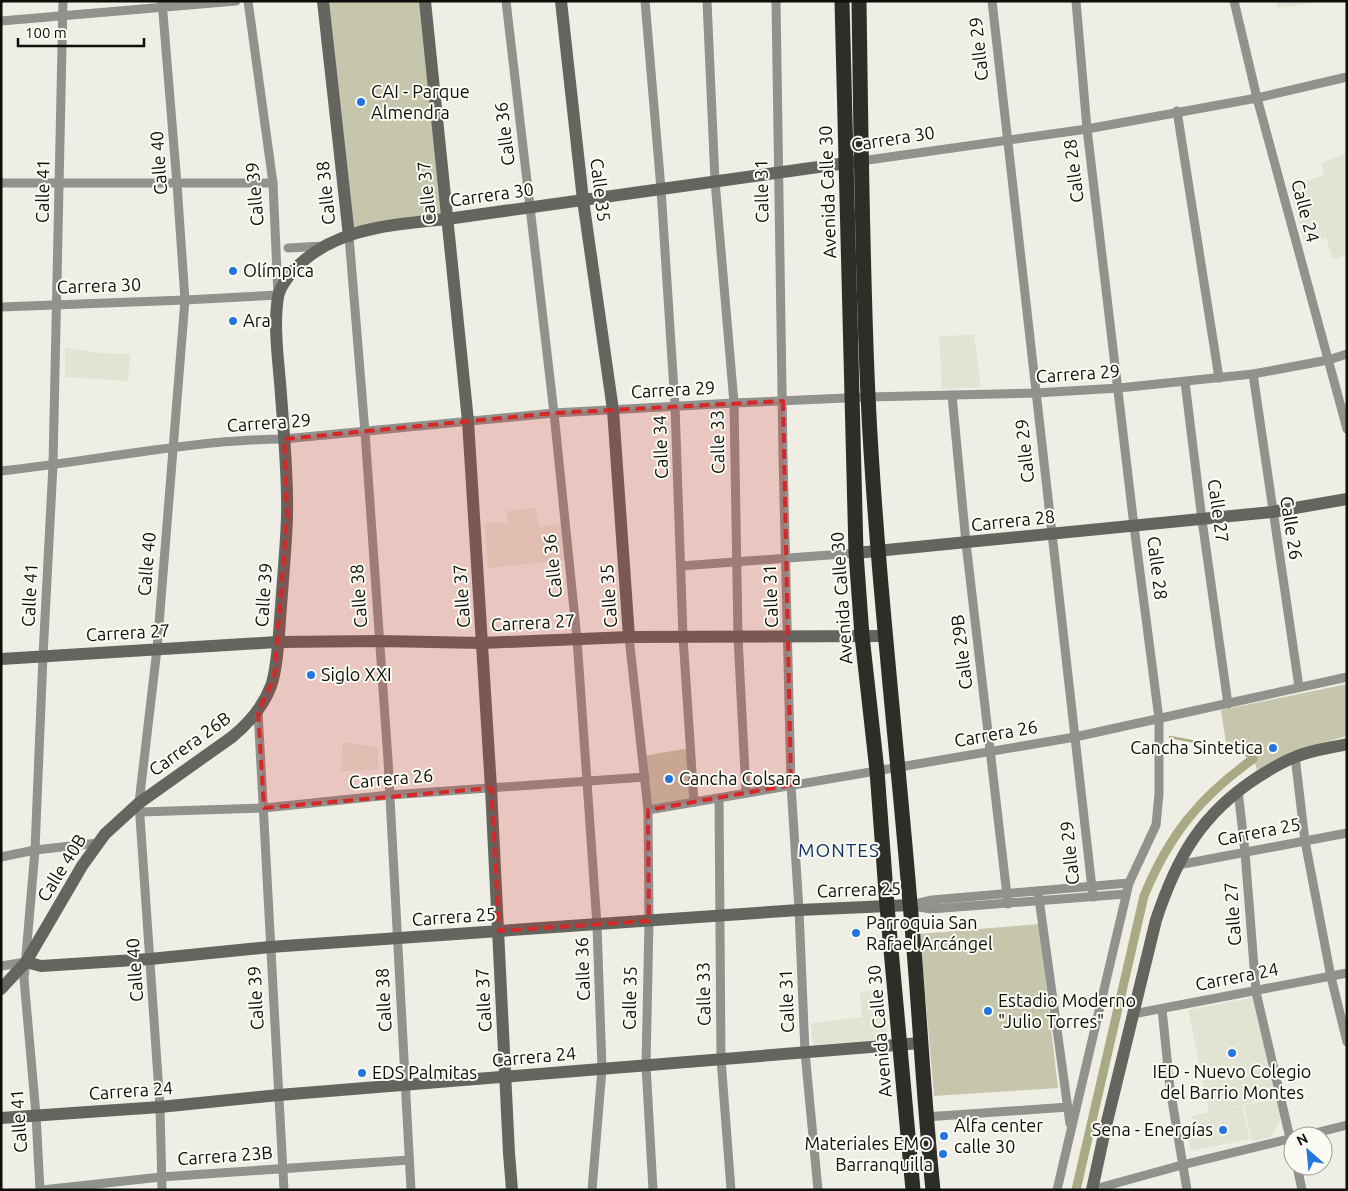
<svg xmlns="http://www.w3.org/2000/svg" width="1348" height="1191" viewBox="0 0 1348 1191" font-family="Ubuntu,sans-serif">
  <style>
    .built { fill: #e3e3d3 }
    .green { fill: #c6c6ad }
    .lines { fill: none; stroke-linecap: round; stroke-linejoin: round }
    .stream { stroke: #a9a983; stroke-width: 2.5 }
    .canal { stroke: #a9a983; stroke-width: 9 }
    .street { stroke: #91918d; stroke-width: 9 }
    .secondary { stroke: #656560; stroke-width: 12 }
    .highway { stroke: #2e2e28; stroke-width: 15 }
    .marked { fill: #d62828; fill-opacity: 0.2; stroke: #d62828; stroke-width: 4; stroke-dasharray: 10 6; stroke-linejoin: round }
    .poi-dot { fill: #2375df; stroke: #fbfbf3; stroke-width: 2 }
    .labels { text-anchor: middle; stroke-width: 4; stroke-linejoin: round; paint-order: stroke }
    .street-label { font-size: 18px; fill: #0e0e0b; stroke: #fbfbf3 }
    .poi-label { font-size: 18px; fill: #0e0e0b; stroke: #fbfbf3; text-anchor: start }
    .neighbourhood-label { font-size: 19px; letter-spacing: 1px; fill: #0d3367; stroke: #fbfbf3 }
  </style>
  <rect width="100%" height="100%" fill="#eeeee5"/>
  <g class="built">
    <path d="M1276,1H1311L1302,5L1277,8Z"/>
    <path d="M1347,153V255L1333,259L1326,238L1305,245L1289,186L1324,175L1321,163Z"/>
    <path d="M974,334L981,387L942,389L939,337Z"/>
    <path d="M65,348L102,353L130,354L128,381L65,377Z"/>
    <path d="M536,508L539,527L561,524L564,560L488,568L485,522L508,524L507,511Z"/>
    <path d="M343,742L378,748V770L341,771Z"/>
    <path d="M884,990L888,1039L813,1046L811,1023L862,1017L860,992Z"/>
    <path d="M1255,997L1278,1096L1221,1110L1242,1106L1250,1139L1191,1151L1188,1138L1199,1135L1197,1126H1194L1192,1116L1209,1112L1188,1010Z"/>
    <path d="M1279,1098L1282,1115L1271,1137L1252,1141L1244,1105Z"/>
  </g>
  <g class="green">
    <path d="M323,1H425L447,219L349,236Z"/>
    <path d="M1347,684V736L1303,748L1257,770L1249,744L1226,743L1221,710Z"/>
    <path d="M690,748L694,802L648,810L643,756Z"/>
    <path d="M1039,924L1058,1088L934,1096L920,934Z"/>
  </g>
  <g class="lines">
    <path class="stream" d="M1170,737L1237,750L1253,759"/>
    <path class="canal" d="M1076,1190L1144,896C1169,835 1200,797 1253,759"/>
    <g class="street">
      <path d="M162,1L177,184L185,300L157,649L139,803L160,1107L162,1190"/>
      <path d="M506,1L554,413L577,639L597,925L602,1069L592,1190"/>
      <path d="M645,1L661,189L675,406L683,637L694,802"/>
      <path d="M707,1L715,181L734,403L738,637L746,793"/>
      <path d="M776,1L783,456L791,785L799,910L805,1052L818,1190"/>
      <path d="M992,1L1093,897"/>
      <path d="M1234,1L1257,98L1347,429"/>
      <path d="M1,21L236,1"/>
      <path d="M1177,111L1219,378"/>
      <path d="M861,161L1087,129L1257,98L1347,77"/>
      <path d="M1,183H273"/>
      <path d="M349,236L365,432L388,760L411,1190"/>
      <path d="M288,248L323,246"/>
      <path d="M1,307L185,300L278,295L273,183L248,1"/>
      <path d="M1253,374L1299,687"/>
      <path d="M1185,382L1202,520L1228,704"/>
      <path d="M952,395L966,543L1008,904"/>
      <path d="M1,471C95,461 189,440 284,439L554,413L734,403L868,397L1036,393L1119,388L1253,374L1328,360L1347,354"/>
      <path d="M681,566L856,553"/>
      <path d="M629,637L648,810L649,921L646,1065L653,1190"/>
      <path d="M258,711L284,1190"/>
      <path d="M1295,756L1305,841L1331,977L1347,1042"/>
      <path d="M1238,790L1245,852L1256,992L1293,1151"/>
      <path d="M719,798L721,1059L731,1190"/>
      <path d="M648,810L1075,737L1347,677"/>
      <path d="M140,812L264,808L390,795L645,777"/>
      <path d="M1,857L35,850L98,843"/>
      <path d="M1178,865L1347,833"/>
      <path d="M1038,891L1070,1124"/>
      <path d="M911,905L932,900L1129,883"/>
      <path d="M913,906L931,909L1126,894"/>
      <path d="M1,966L26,962"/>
      <path d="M1162,1009L1170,1088L1187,1190"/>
      <path d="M1133,1014L1347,973"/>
      <path d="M925,1117L1068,1107"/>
      <path d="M1303,1136L1347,1125"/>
      <path d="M1297,1166L1302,1190"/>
      <path d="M40,1190L36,1115L24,979L35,850L43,656L53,465L63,1"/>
      <path d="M42,1190L161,1177L409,1160"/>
      <path d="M1057,1190L1129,883L1156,825L1159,794V719L1134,526L1087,129L1076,1"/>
      <path d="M1091,1190L1182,1165L1293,1138"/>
    </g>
    <g class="secondary">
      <path d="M323,1L349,236"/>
      <path d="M425,1L468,421L491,788L509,1153L512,1190"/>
      <path d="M561,1L583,200L613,410L629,637"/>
      <path d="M856,553L1272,512L1347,499"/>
      <path d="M1,659L277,642L380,641L482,643L629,637L886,636"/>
      <path d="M26,962L41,966L150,959L270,947L799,910L911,905"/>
      <path d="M1,989L26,962L82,866L105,834L139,803L232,737C249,723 263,707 271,686C278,667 279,629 281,607C283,577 286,547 287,517C288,477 284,435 281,395C279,365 273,327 278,297C279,289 288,277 293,271C333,227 392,225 447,219L854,162"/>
      <path d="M1,1118L160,1107L279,1095L920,1043"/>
      <path d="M1092,1190L1105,1130L1156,920C1177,857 1201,814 1258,777C1269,770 1282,762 1295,757C1311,750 1330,748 1347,744"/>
    </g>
    <g class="highway">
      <path d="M842,1L856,553L862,636L877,771L887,906L913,1190"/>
      <path d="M859,1C861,133 862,265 868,396C876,566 896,734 910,903C919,999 923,1094 933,1190"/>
    </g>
  </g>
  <path class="marked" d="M783,401L791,785L648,810L649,921L499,931L491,788L264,808L258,711L274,678L287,515L284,439L554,413Z"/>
  <g class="poi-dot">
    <circle cx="361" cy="102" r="5"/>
    <circle cx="233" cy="271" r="5"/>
    <circle cx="233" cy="321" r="5"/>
    <circle cx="311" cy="675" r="5"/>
    <circle cx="1273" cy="748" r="5"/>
    <circle cx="669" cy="779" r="5"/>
    <circle cx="856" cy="933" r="5"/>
    <circle cx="988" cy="1011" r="5"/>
    <circle cx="1232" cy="1053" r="5"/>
    <circle cx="362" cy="1073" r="5"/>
    <circle cx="1223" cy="1130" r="5"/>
    <circle cx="944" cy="1136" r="5"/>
    <circle cx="943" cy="1154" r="5"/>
  </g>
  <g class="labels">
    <g class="street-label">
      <text transform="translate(979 49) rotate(-96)" y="6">Calle 29</text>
      <text transform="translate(505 134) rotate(-97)" y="6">Calle 36</text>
      <text transform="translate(893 139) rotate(-9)" y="6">Carrera 30</text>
      <text transform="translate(159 163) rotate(-94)" y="6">Calle 40</text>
      <text transform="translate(1074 171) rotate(-97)" y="6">Calle 28</text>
      <text transform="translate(600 190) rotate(83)" y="6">Calle 35</text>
      <text transform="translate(43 191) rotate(-89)" y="6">Calle 41</text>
      <text transform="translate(762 191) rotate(-91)" y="6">Calle 31</text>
      <text transform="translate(828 192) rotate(-92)" y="6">Avenida Calle 30</text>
      <text transform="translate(326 193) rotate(-96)" y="6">Calle 38</text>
      <text transform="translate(427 193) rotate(-96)" y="6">Calle 37</text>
      <text transform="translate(255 194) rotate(-95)" y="6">Calle 39</text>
      <text transform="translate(492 195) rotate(-8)" y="6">Carrera 30</text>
      <text transform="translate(1305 211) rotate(75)" y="6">Calle 24</text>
      <text transform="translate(99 286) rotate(-2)" y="6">Carrera 30</text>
      <text transform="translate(1078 374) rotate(-4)" y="6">Carrera 29</text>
      <text transform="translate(673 390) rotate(-3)" y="6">Carrera 29</text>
      <text transform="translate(269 423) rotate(-4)" y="6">Carrera 29</text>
      <text transform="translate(718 442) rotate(-91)" y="6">Calle 33</text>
      <text transform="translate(661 447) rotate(-92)" y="6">Calle 34</text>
      <text transform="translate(1025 451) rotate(-96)" y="6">Calle 29</text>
      <text transform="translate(1218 511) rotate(82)" y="6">Calle 27</text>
      <text transform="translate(1013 521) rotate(-6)" y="6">Carrera 28</text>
      <text transform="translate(1291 528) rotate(81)" y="6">Calle 26</text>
      <text transform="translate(147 564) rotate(-85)" y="6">Calle 40</text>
      <text transform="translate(553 566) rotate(-96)" y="6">Calle 36</text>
      <text transform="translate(1157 568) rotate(83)" y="6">Calle 28</text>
      <text transform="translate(30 595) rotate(-87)" y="6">Calle 41</text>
      <text transform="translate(264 595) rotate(-86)" y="6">Calle 39</text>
      <text transform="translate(359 596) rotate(-94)" y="6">Calle 38</text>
      <text transform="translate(462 596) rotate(-94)" y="6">Calle 37</text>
      <text transform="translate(609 596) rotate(-94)" y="6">Calle 35</text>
      <text transform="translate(771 596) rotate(-92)" y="6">Calle 31</text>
      <text transform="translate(842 598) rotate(-94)" y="6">Avenida Calle 30</text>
      <text transform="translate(533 623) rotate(-3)" y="6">Carrera 27</text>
      <text transform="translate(128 633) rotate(-3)" y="6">Carrera 27</text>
      <text transform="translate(962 652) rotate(-97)" y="6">Calle 29B</text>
      <text transform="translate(996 734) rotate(-10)" y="6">Carrera 26</text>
      <text transform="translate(190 744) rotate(-36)" y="6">Carrera 26B</text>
      <text transform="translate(391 779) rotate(-5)" y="6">Carrera 26</text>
      <text transform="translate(1259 832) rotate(-11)" y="6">Carrera 25</text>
      <text transform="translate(1070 853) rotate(-96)" y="6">Calle 29</text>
      <text transform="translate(62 868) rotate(-58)" y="6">Calle 40B</text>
      <text transform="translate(859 890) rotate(-2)" y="6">Carrera 25</text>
      <text transform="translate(1233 914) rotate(-94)" y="6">Calle 27</text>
      <text transform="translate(454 917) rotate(-4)" y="6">Carrera 25</text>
      <text transform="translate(583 969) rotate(-92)" y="6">Calle 36</text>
      <text transform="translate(135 970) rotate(-94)" y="6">Calle 40</text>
      <text transform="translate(1237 977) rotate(-11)" y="6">Carrera 24</text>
      <text transform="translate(704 994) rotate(-91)" y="6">Calle 33</text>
      <text transform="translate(256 998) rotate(-93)" y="6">Calle 39</text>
      <text transform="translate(630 998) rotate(-89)" y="6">Calle 35</text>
      <text transform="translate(384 1000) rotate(-93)" y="6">Calle 38</text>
      <text transform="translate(484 1000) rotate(-93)" y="6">Calle 37</text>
      <text transform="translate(787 1001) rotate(-92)" y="6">Calle 31</text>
      <text transform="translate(880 1031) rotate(-95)" y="6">Avenida Calle 30</text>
      <text transform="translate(534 1057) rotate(-5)" y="6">Carrera 24</text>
      <text transform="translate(131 1091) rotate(-4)" y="6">Carrera 24</text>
      <text transform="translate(19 1121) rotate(-94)" y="6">Calle 41</text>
      <text transform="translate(225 1156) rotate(-4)" y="6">Carrera 23B</text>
    </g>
    <g class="poi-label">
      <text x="371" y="98">CAI - Parque<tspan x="371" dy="21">Almendra</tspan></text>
      <text x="243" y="277">Olímpica</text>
      <text x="243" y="327">Ara</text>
      <text x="321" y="681">Siglo XXI</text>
      <text x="1263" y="754" text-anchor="end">Cancha Sintetica</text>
      <text x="679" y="785">Cancha Colsara</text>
      <text x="866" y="929">Parroquia San<tspan x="866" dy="21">Rafael Arcángel</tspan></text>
      <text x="998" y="1007">Estadio Moderno<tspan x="998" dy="21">"Julio Torres"</tspan></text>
      <text x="1232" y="1078" text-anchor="middle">IED - Nuevo Colegio<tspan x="1232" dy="21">del Barrio Montes</tspan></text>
      <text x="372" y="1079">EDS Palmitas</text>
      <text x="954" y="1132">Alfa center<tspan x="954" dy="21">calle 30</tspan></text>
      <text x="1213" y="1136" text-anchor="end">Sena - Energías</text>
      <text x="933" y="1150" text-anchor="end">Materiales EMO<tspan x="933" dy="21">Barranquilla</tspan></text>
    </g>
    <g class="neighbourhood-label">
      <text x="839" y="857">MONTES</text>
    </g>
  </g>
  <rect width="1348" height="1191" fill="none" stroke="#0e0e0b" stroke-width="5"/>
  <g transform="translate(1308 1151) rotate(333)"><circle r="24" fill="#fbfbf3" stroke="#9c9c96"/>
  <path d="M0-4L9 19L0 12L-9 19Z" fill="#2375df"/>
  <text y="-8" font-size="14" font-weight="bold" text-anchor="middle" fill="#0e0e0b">N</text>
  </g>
  <path d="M18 38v8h126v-8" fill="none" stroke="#0e0e0b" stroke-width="2.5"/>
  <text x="25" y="38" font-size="15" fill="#0e0e0b" stroke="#fbfbf3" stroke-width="4" paint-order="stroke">100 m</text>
</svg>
